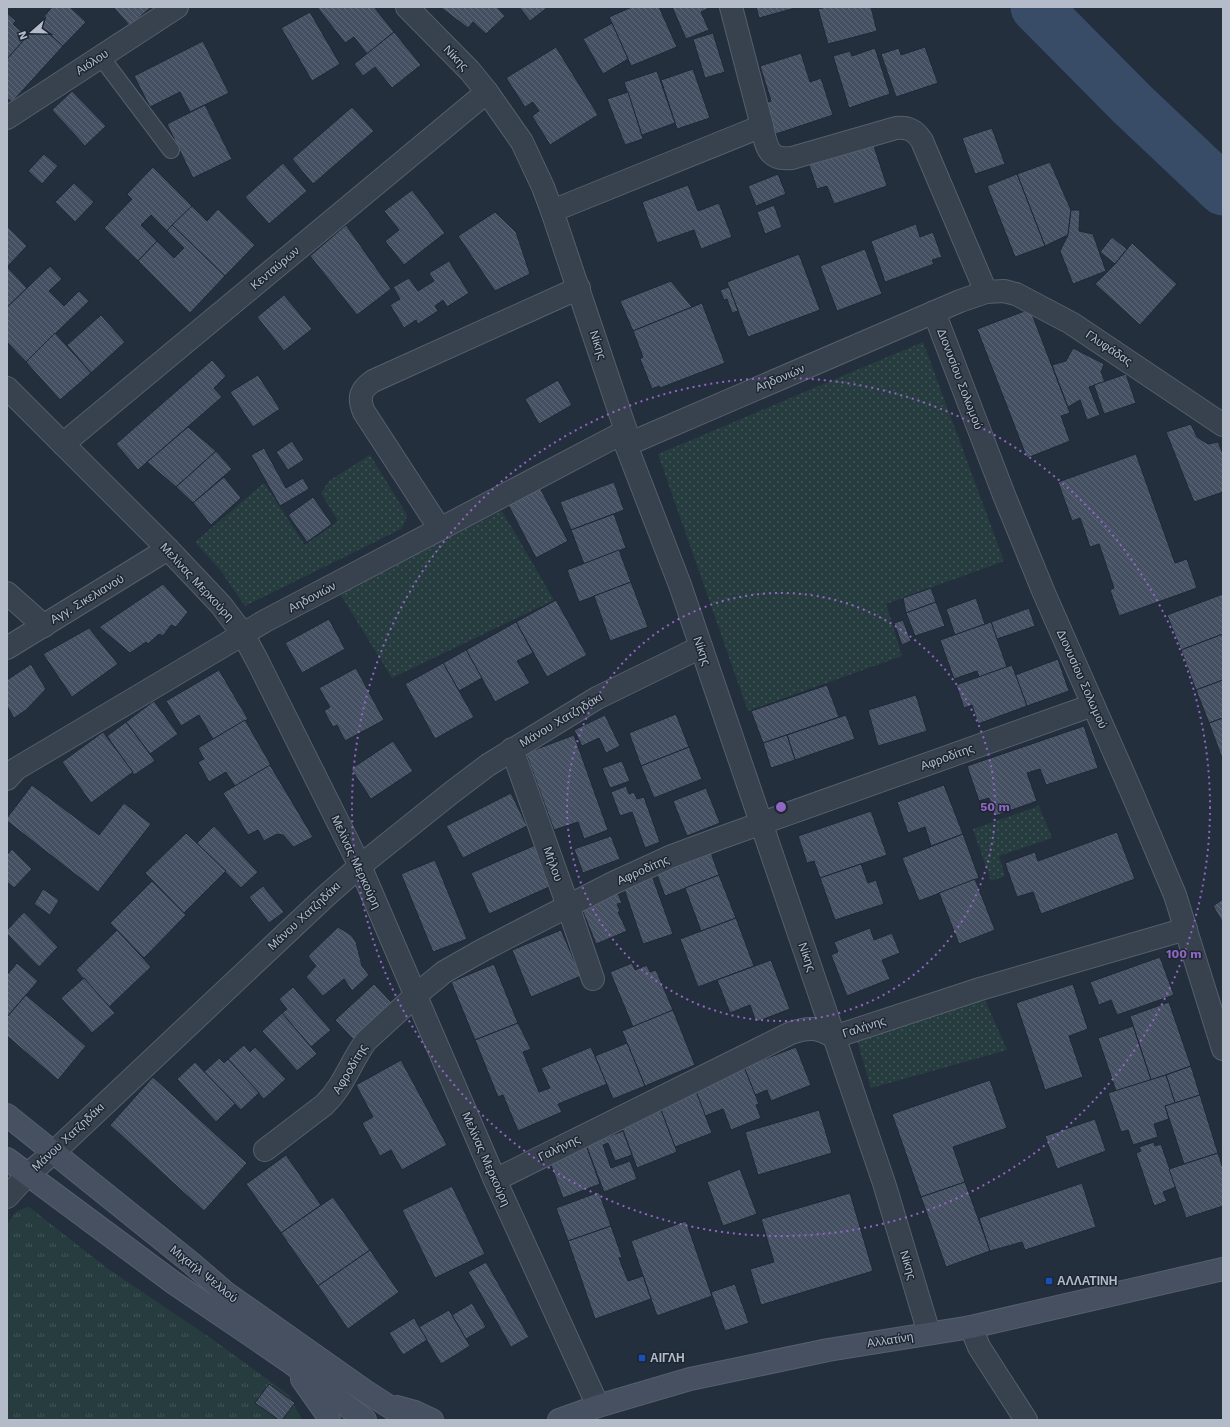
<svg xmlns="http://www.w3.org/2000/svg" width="1230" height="1427" viewBox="0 0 1230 1427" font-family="'Work Sans',sans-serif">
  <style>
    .grass { fill: url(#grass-dots) }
    .park { fill: url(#park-tufts) }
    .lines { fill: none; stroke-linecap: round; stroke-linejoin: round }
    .river { stroke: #394c67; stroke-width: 51 }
    .building { fill: url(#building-back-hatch); stroke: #1f2835 }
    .lane-casing { stroke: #565f6c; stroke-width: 18 }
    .street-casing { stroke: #565f6c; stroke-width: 24 }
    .secondary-casing { stroke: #565f6c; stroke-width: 24 }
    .lane { stroke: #38414e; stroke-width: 16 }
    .street { stroke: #38414e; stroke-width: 22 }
    .secondary { stroke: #465061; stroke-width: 22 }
    .ring { fill: none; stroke: #9266c3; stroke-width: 2; stroke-dasharray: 2 4 }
    .transit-dot { fill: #1a4fb4; stroke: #1d2633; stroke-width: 1.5 }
    .labels { text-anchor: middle; stroke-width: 3; stroke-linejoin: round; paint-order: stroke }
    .street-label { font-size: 12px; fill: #b4bcc9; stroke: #1d2633 }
    .poi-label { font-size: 12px; font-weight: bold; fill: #b4bcc9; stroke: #1d2633; text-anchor: start }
    .centre { fill: #9266c3; stroke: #1d2633; stroke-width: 2 }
    .ring-label { font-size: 12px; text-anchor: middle; font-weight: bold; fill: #9266c3; stroke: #1d2633; stroke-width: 3; stroke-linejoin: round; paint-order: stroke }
  </style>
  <defs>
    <pattern id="grass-dots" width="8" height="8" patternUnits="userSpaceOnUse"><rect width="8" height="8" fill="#263c3f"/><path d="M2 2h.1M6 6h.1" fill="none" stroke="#435659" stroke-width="1.8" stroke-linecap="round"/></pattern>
    <pattern id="park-tufts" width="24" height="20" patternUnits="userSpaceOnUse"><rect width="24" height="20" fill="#263c3f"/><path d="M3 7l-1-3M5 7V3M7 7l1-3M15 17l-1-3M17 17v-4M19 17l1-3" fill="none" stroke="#435659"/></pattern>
    <pattern id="building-back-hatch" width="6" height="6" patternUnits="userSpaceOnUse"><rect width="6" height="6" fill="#455162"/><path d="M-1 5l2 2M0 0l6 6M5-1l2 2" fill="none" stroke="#5d6877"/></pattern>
  </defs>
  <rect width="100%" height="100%" fill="#242f3e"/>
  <g class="grass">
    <path d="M923,342L1004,561L886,604L902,656L748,711L658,454Z"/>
    <path d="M370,455L407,515L405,522L401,529L245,606L221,571L195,542L264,483L305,545L338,521L321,493L329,481Z"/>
    <path d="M502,511L554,600L392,678L339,592Z"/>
    <path d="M1039,806L1052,838L999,856L1005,876L991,881L973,829Z"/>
    <path d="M980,989L1007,1050L871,1088L856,1037Z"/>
  </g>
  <path class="park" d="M29,1207L107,1268L212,1339L289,1395L302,1420H7V1225C13,1215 17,1209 29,1207Z"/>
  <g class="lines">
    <path class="river" d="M1036,7L1132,104L1223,190"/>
  </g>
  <g class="building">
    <path d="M52,7H70L86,22L63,46L38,24Z"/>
    <path d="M113,7H151L130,26Z"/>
    <path d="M317,7H374L394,32L367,54L354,37L345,43Z"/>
    <path d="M440,7H497L505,16L486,34L473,22L468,28Z"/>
    <path d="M519,7H548L530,21Z"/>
    <path d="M632,7H659L677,47L631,66L609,17Z"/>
    <path d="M672,7H711L701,12L709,30L686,39Z"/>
    <path d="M756,7H799L759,18Z"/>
    <path d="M826,7H871L877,31L828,44L818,9Z"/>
    <path d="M310,12L340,64L312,81L281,28Z"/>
    <path d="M7,13L16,21L13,24L27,37L7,59Z"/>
    <path d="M612,23L628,59L603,74L583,39Z"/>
    <path d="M38,24L63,46L12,102L7,98V59Z"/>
    <path d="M394,32L421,65L392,88L375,67L363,76L354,64Z"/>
    <path d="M713,33L725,72L705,78L693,39Z"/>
    <path d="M203,41L229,93L190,112L180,92L150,107L134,76Z"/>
    <path d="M556,47L598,115L550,145L532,116L539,111L533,102L525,107L506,78Z"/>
    <path d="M925,47L938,83L896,97L881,54L899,48L901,55Z"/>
    <path d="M875,48L890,94L849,108L833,56L850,51L852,56Z"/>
    <path d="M801,53L810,82L821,78L833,115L770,136L760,105L771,101L760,66Z"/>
    <path d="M693,69L710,118L677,129L661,80Z"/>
    <path d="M657,71L675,123L642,135L624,82Z"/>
    <path d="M72,91L106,126L85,146L52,110Z"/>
    <path d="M628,92L643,139L625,145L607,99Z"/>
    <path d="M205,105L232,159L193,178L167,124Z"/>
    <path d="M352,107L374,131L313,184L292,159Z"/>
    <path d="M992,128L1005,164L975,174L962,138Z"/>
    <path d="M872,140L887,186L834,204L827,186L817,189L808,162Z"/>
    <path d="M44,154L58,166L42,184L28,171Z"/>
    <path d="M1050,162L1071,210L1068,235L1045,246L1017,174Z"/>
    <path d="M283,163L307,191L269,224L245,197Z"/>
    <path d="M153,167L192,206L167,231L151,215L141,225L157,241L138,261L104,228L132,199L127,194Z"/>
    <path d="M778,174L786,194L756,206L748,186Z"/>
    <path d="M1017,174L1045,246L1015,257L987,186Z"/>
    <path d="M74,183L94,202L75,222L55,202Z"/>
    <path d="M688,185L698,211L719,203L732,237L701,249L694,230L657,243L642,202Z"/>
    <path d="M412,190L445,233L404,265L385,241L399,230L384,211Z"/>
    <path d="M774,205L782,227L765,234L757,212Z"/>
    <path d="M192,206L207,221L218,209L255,245L225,276L172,225Z"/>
    <path d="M1071,210H1080L1079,231L1093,234L1106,271L1073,284L1060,251L1068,235Z"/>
    <path d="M495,212L516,232L530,274L495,291L458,236Z"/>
    <path d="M916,224L920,237L933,232L942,257L932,260L934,264L885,282L871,241Z"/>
    <path d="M172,225L225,276L190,313L138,261L157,241L174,258L184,248L167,231Z"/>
    <path d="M346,225L391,289L357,315L310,256Z"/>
    <path d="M7,226L27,246L7,267Z"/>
    <path d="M1112,237L1127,249L1115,264L1100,252Z"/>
    <path d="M1132,243L1177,284L1140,325L1095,284L1115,264Z"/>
    <path d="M865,249L882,294L837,311L820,266Z"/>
    <path d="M799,254L820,310L748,337L727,282Z"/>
    <path d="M449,261L469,293L447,307L443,300L435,306L438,311L418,324L416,320L404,328L390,305L400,299L393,287L409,278L418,291L434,281L429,273Z"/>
    <path d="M50,266L62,279L49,291L64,306L79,291L89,301L26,362L7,342V307Z"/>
    <path d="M7,267L27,288L7,307Z"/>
    <path d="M671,281L692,307L633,331L620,301Z"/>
    <path d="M729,287L738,311L732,313L727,299L724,300L720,290Z"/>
    <path d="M284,295L312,329L284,351L257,317Z"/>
    <path d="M702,303L725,363L660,388L659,386L652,389L640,359L643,357L633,331Z"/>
    <path d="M1030,309L1070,413L1061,416L1070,441L1027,458L977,329Z"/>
    <path d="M101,315L125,342L91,373L67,345Z"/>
    <path d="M55,333L91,373L60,400L26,362Z"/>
    <path d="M1073,348L1104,364L1101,372L1105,382L1089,387L1100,415L1087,420L1080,400L1068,407L1052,365L1066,361Z"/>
    <path d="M212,360L226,376L214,388L222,397L138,470L116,444Z"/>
    <path d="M1126,374L1136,403L1104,414L1094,385Z"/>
    <path d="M258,375L280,409L253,427L230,392Z"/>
    <path d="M558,380L572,405L539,424L525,399Z"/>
    <path d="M1191,424L1197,437L1208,444L1218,442L1223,454V492L1194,502L1166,432Z"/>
    <path d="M188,427L216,451L176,487L147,462Z"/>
    <path d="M292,441L304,460L288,470L276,452Z"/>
    <path d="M264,448L286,488L303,478L309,489L280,506L251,455Z"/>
    <path d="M216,451L232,469L193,503L176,487Z"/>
    <path d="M1136,454L1175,563L1187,559L1197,588L1119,616L1110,590L1114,588L1099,544L1090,547L1080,518L1072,521L1058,482Z"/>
    <path d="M224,477L241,498L211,525L193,503Z"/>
    <path d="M537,482L568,541L536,558L505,499Z"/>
    <path d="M614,482L624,510L571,530L560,502Z"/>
    <path d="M313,497L332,524L307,542L288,515Z"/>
    <path d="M614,514L626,548L584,564L571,530Z"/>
    <path d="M619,550L631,582L579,602L567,570Z"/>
    <path d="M631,582L648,627L610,641L594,596Z"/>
    <path d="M163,584L188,612L176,627L171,625L163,636L159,634L148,644L146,642L130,653L99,627Z"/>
    <path d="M931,588L936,602L906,613L903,598Z"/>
    <path d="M1223,594V634L1181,650L1167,615Z"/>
    <path d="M976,598L985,624L955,635L946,609Z"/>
    <path d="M556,600L587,655L547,677L516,622Z"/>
    <path d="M936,602L945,626L915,636L906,613Z"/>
    <path d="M1029,608L1035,626L997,639L991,622Z"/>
    <path d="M329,619L345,649L302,673L285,643Z"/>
    <path d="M903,620L911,641L902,645L894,623Z"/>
    <path d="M516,622L533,653L517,661L530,683L495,702L466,650Z"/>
    <path d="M991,622L1007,667L979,677L977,671L954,679L940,640Z"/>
    <path d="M89,628L118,664L72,697L43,654Z"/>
    <path d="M1223,634V680L1196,690L1181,650Z"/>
    <path d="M466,650L482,678L459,691L443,663Z"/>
    <path d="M1058,659L1069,691L1027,706L1015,675Z"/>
    <path d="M443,663L474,717L435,739L405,684Z"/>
    <path d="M31,664L46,689L26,710L14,718L7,706V680Z"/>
    <path d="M1012,665L1027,706L978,724L972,705L964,708L956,685Z"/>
    <path d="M356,668L384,720L345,741L337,725L333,727L324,711L330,707L319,688Z"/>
    <path d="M219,670L248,719L213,739L199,715L181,726L166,701Z"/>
    <path d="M1223,680V718L1209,723L1196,690Z"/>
    <path d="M827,685L839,717L763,743L751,711Z"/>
    <path d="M916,695L927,731L878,746L868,710Z"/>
    <path d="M154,701L178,734L150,754L126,722Z"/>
    <path d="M676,714L689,747L641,766L629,733Z"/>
    <path d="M605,715L620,746L606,753L599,738L582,746L574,730Z"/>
    <path d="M846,715L855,739L795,760L787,735Z"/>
    <path d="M1223,718V757L1222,758L1209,723Z"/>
    <path d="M245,720L271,765L235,786L226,772L209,782L198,762L204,759L198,748Z"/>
    <path d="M126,722L155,761L134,775L107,736Z"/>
    <path d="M1084,726L1098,768L1046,785L1040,769L1027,773L1037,801L995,816L989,798L979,801L967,766Z"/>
    <path d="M103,732L133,772L91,803L62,762Z"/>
    <path d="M574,735L608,830L584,839L578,822L554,830L526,753Z"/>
    <path d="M787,735L795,760L771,768L763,743Z"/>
    <path d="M393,741L413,771L371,799L351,769Z"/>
    <path d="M689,747L702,779L654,798L641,766Z"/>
    <path d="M622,761L630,781L610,788L602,768Z"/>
    <path d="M270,765L313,837L294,847L283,835L277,834L264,841L258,830L248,835L223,793Z"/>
    <path d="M32,785L99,835L124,803L151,824L98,892L7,821V818Z"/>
    <path d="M944,785L963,834L931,846L925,827L908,833L897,802Z"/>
    <path d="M626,786L629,794L634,792L637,799L644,797L660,842L645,848L632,812L620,816L611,792Z"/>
    <path d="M706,788L720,823L687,836L673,801Z"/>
    <path d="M511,793L527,826L463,858L446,826Z"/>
    <path d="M871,811L887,855L820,878L814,861L807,863L798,836Z"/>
    <path d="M214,826L258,872L241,888L197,843Z"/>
    <path d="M1117,832L1135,879L1041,914L1033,892L1017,897L1005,863L1035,852L1038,861Z"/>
    <path d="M186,833L226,871L184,913L145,873Z"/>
    <path d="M963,834L979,878L919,901L902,858Z"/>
    <path d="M611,836L620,859L583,873L574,849Z"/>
    <path d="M540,843L558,883L489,914L471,873Z"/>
    <path d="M709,847L719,875L665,896L654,867Z"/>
    <path d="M12,849L32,869L14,888L7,882V855Z"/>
    <path d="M435,860L467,939L433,952L401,874Z"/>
    <path d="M861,864L868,883L876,880L884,904L835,920L820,878Z"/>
    <path d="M651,873L673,934L643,944L622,883Z"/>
    <path d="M719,875L736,918L701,931L685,888Z"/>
    <path d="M975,879L995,930L959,944L939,893Z"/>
    <path d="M152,881L186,915L144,958L110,923Z"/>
    <path d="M263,886L284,912L269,923L249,897Z"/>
    <path d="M43,889L59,900L50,915L34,904Z"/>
    <path d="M617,891L622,903L617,904L620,911L618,912L627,931L596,944L581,907Z"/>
    <path d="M1223,899V923L1213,906Z"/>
    <path d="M24,912L58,947L39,967L7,934V930Z"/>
    <path d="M736,918L754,966L698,987L680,939Z"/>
    <path d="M338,927L351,935L356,942L362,966L369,975L352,991L344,979L323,996L306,977L316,966L308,956Z"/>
    <path d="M870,928L874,940L892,933L900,953L882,960L890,979L847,996L831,955L838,952L834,942Z"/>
    <path d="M117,930L151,967L109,1007L76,970Z"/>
    <path d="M561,930L581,976L531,997L512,950Z"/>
    <path d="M1160,957L1174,995L1117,1015L1111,1000L1099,1005L1090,982Z"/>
    <path d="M771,960L790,1009L756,1022L750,1005L730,1013L717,980Z"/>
    <path d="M17,963L38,981L7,1017V975Z"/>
    <path d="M632,963L635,970L647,965L650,972L656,970L673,1010L633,1027L610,972Z"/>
    <path d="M494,964L518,1023L475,1040L451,982Z"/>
    <path d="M84,978L115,1013L92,1033L61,998Z"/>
    <path d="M374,984L392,1003L353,1039L335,1020Z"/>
    <path d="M1073,984L1088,1029L1069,1036L1083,1077L1045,1090L1016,1003Z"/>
    <path d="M293,987L331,1030L311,1047L282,1013L287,1009L279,999Z"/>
    <path d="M26,995L86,1046L58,1080L7,1036V1017Z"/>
    <path d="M1169,1002L1191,1066L1151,1080L1130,1016Z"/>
    <path d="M673,1010L695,1065L645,1086L622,1031Z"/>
    <path d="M282,1013L317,1054L297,1071L262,1031Z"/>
    <path d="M518,1023L531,1049L523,1052L539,1092L550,1088L541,1068L591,1047L607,1084L558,1104L562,1112L518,1131L503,1095L498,1097L475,1040Z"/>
    <path d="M1133,1026L1151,1080L1116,1091L1098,1038Z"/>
    <path d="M627,1043L645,1086L613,1099L595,1056Z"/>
    <path d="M244,1045L250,1052L255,1047L286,1079L264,1099L228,1059Z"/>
    <path d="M796,1047L811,1085L771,1101L767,1090L755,1095L744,1067Z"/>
    <path d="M219,1058L224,1063L228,1059L259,1093L241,1110L204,1072Z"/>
    <path d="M401,1060L447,1145L402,1170L391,1150L380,1156L362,1123L373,1117L356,1085Z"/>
    <path d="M195,1062L235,1104L216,1122L177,1079Z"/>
    <path d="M1191,1066L1200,1095L1175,1103L1166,1075Z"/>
    <path d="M744,1067L759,1104L756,1105L761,1118L731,1130L723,1109L705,1116L694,1086Z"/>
    <path d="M1166,1075L1175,1103L1165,1106L1169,1119L1154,1124L1158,1137L1133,1145L1128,1130L1121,1132L1108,1093Z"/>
    <path d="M153,1077L247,1163L204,1211L110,1125Z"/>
    <path d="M990,1080L1007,1128L953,1147L965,1182L921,1197L892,1114Z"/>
    <path d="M694,1086L712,1133L675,1147L657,1100Z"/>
    <path d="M1200,1095L1218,1153L1184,1164L1165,1106Z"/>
    <path d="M661,1110L677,1152L637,1168L621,1125Z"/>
    <path d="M819,1110L832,1153L758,1175L745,1132Z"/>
    <path d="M1095,1119L1106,1151L1057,1169L1045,1136Z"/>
    <path d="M623,1131L632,1155L615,1161L608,1143L603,1145L611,1168L630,1161L637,1179L604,1192L586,1145Z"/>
    <path d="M1154,1142L1155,1146L1161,1144L1176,1187L1163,1192L1167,1201L1154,1206L1136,1153L1141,1151L1139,1147Z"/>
    <path d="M586,1145L600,1184L563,1198L549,1160Z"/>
    <path d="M1218,1153L1223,1169V1206L1186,1218L1169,1169Z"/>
    <path d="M286,1155L321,1205L281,1233L246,1184Z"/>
    <path d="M740,1169L757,1214L723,1226L707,1182Z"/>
    <path d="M965,1182L990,1251L946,1267L921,1197Z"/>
    <path d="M1082,1183L1096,1227L1025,1250L1022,1242L990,1251L979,1218Z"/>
    <path d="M452,1186L485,1254L435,1278L402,1210Z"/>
    <path d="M599,1192L611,1226L568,1241L556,1208Z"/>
    <path d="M850,1193L873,1271L761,1305L750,1269L774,1262L761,1219Z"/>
    <path d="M333,1197L370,1250L318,1286L281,1233Z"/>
    <path d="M686,1221L712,1296L657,1316L631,1241Z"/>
    <path d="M611,1226L622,1257L619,1258L628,1281L643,1276L651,1299L595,1319L568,1241Z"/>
    <path d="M370,1250L399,1292L348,1329L318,1286Z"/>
    <path d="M486,1262L529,1337L511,1347L468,1272Z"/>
    <path d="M735,1284L749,1323L725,1331L711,1292Z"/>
    <path d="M472,1303L486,1327L466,1339L452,1315Z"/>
    <path d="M449,1310L470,1346L441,1364L419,1327Z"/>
    <path d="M414,1318L427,1340L403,1355L389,1333Z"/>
    <path d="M269,1384L295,1403L282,1420H279L255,1403Z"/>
  </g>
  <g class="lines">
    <g class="lane-casing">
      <path id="lane" d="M101,57L171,150"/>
    </g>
    <g class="street-casing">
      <g id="street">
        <path d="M407,7L470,71L487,92L522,142L543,187L552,211L626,431V445L680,585L884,1183L929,1333"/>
        <path d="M731,7L762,126"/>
        <path d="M7,118L177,7"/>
        <path d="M552,211L762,126C766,146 768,161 792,158L896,128C908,127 915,130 922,141L986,292L960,301L626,445"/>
        <path d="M986,292L1004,291L1016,294L1071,323L1223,425"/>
        <path d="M934,312L1004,495L1044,593L1132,793L1175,895L1223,1049"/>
        <path d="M7,388L168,549L221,605L243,634L258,662L360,866L495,1180L598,1406"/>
        <path d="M63,444L487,92"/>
        <path d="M440,529L364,412C358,398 360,390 373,381L579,288"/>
        <path d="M7,593L44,626"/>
        <path d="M7,648L168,549"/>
        <path d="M512,749L568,906L593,979"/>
        <path d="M7,779L16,769L265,621L626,431"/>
        <path d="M265,1150L324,1105C344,1086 350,1063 366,1041L416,995L444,972L481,951L613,883L672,856L723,837L1093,705"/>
        <path d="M495,1180L791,1033C808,1027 818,1027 834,1037L980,989L1186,929"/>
        <path d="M7,1197L27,1175L54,1152L326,896L360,866L451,793L488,765L597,698L701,647"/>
        <path d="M971,1327L979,1347L1026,1420"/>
      </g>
    </g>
    <g class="secondary-casing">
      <g id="secondary">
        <path d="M7,1115L190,1262L226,1293L365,1391L410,1420"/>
        <path d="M7,1159L174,1283L290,1362L365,1420"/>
        <path d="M302,1379L326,1413L329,1420"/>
        <path d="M397,1407L415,1412L432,1420"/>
        <path d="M559,1420L598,1406L690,1379L828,1350L971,1327L1223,1269"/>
      </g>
    </g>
    <use href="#lane" class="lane"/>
    <use href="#street" class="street"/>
    <use href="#secondary" class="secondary"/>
  </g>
  <g class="ring">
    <circle cx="781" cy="807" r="214"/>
    <circle cx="781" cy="807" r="429"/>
  </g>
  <g class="transit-dot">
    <rect x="1045" y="1277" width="8" height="8" rx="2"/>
    <rect x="638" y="1354" width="8" height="8" rx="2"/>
  </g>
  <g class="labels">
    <g class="street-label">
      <text transform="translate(456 58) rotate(46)" y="4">Νίκης</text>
      <text transform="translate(92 62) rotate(-33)" y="4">Αιόλου</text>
      <text transform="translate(275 268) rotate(-40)" y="4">Κενταύρων</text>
      <text transform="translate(598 345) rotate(72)" y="4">Νίκης</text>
      <text transform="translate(1109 348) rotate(34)" y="4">Γλυφάδας</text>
      <text transform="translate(780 378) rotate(-23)" y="4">Αηδονιών</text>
      <text transform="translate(960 379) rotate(69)" y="4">Διονυσίου Σολωμού</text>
      <text transform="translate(197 582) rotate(47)" y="4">Μελίνας Μερκούρη</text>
      <text transform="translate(312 597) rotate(-28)" y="4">Αηδονιών</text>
      <text transform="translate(87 599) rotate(-31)" y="4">Αγγ. Σικελιανού</text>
      <text transform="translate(702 651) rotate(71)" y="4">Νίκης</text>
      <text transform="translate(1082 679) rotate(66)" y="4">Διονυσίου Σολωμού</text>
      <text transform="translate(561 720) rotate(-31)" y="4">Μάνου Χατζηδάκι</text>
      <text transform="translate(947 757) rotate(-20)" y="4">Αφροδίτης</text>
      <text transform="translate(356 862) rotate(65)" y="4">Μελίνας Μερκούρη</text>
      <text transform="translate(553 864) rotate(70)" y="4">Μήλου</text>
      <text transform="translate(643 870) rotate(-24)" y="4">Αφροδίτης</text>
      <text transform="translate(304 916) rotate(-43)" y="4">Μάνου Χατζηδάκι</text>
      <text transform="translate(807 957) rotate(71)" y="4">Νίκης</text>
      <text transform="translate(864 1027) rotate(-18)" y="4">Γαλήνης</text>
      <text transform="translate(350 1069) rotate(-59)" y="4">Αφροδίτης</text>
      <text transform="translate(68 1137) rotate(-43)" y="4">Μάνου Χατζηδάκι</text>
      <text transform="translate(559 1148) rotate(-26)" y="4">Γαλήνης</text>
      <text transform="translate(486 1159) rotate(66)" y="4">Μελίνας Μερκούρη</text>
      <text transform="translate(908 1265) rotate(73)" y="4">Νίκης</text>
      <text transform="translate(204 1274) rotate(39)" y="4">Μιχαήλ Ψελλού</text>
      <text transform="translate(890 1340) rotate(-9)" y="4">Αλλατίνη</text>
    </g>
    <g class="poi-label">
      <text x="1057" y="1285">ΑΛΛΑΤΙΝΗ</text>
      <text x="650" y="1362">ΑΙΓΛΗ</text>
    </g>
  </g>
  <circle cx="781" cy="807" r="6" class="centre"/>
  <g class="ring-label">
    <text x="995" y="811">50 m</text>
    <text x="1184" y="958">100 m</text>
  </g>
  <rect width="1230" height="1427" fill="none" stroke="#b4bcc9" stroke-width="16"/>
  <g transform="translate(32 32) rotate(250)" stroke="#1d2633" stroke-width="3" paint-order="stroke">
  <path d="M0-3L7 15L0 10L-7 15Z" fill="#b4bcc9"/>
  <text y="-6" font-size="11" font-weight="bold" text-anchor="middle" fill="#b4bcc9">N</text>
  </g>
</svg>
